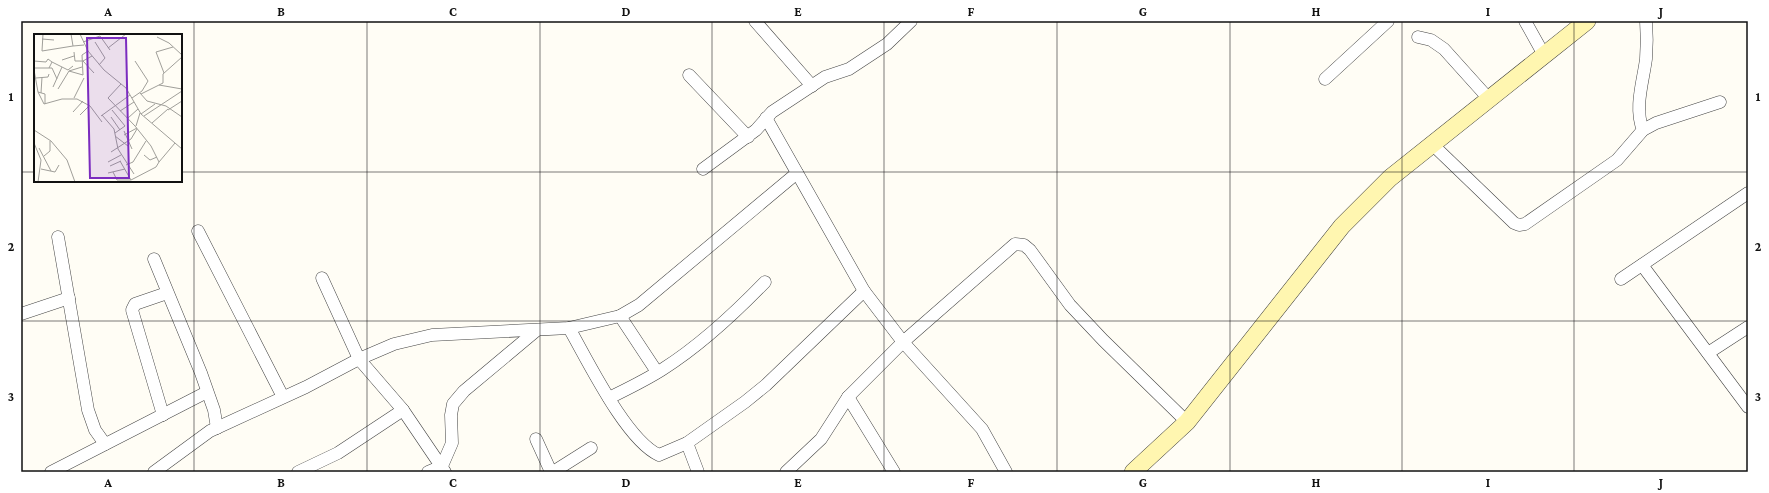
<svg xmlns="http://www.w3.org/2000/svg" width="1769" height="493" viewBox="0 0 1769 493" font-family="'Crimson Pro',serif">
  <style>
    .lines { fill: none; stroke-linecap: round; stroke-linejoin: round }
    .street-casing { stroke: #444; stroke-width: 13 }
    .secondary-casing { stroke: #333; stroke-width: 18 }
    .street { stroke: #fff; stroke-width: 12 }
    .secondary { stroke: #fff6b0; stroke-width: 17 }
    .grid { fill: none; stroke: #111; stroke-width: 1; stroke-opacity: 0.55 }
    .inset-road { fill: none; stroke: #a09f9a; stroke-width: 1 }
    .view { fill: #7b2cbf; fill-opacity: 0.15; stroke: #7b2cbf; stroke-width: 2 }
    .inset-edge { fill: none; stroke: #111; stroke-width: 2 }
    .neatline { fill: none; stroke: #111; stroke-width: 1.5 }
    .grid-label { font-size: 13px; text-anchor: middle; font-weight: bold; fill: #111 }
  </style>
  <rect width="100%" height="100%" fill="#fffdf5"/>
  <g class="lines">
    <g class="street-casing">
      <g id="street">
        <path d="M755,21L812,86"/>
        <path d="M1525,21L1544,55"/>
        <path d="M1418,37L1431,40L1444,49L1489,99"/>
        <path d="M689,75L748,137"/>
        <path d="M1325,79L1388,21"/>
        <path d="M766,118L864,291L903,342L982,429L1006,472"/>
        <path d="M1643,130C1634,108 1643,82 1646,59C1647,47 1647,33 1646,21"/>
        <path d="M1433,145L1514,223L1519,225L1525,224L1617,160L1643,130L1656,123L1720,102"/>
        <path d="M703,169L756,130L772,112L825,77L849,69L887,44L911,21"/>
        <path d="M198,231L283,397"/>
        <path d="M58,237L88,410L95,430L105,444"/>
        <path d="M154,259L201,373L214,410L217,428"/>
        <path d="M1642,265L1748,407"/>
        <path d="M322,278L359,359L403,410L445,472"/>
        <path d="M1621,279L1748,193"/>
        <path d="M21,314L69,298"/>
        <path d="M620,316L657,372"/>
        <path d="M569,328C588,361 626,440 659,455L687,443L745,402L766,385L864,291"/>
        <path d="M1708,353L1748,327"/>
        <path d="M848,397L894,472"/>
        <path d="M609,398C627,389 646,380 663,369C701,345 734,314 765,282"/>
        <path d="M163,415L132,310L135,304L167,293"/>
        <path d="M536,439L551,472"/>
        <path d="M687,443L698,472"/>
        <path d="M51,472L207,392"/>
        <path d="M154,472L210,431L306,387L359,359L394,344L432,335L569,328L620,316L639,305L797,173"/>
        <path d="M298,472L338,453L403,410"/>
        <path d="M428,472L442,466L452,443L451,415L453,404L464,391L537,330"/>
        <path d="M553,472L591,448"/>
        <path d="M786,472L821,439L848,397L903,342L1015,244L1024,245L1030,250L1070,305L1103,340L1187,422"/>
      </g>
    </g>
    <g class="secondary-casing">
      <path id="secondary" d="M1133,472L1187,422L1342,226L1390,178L1587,21"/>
    </g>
    <use href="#street" class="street"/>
    <use href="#secondary" class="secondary"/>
  </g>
  <path class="grid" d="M194,21V472M367,21V472M540,21V472M712,21V472M884,21V472M1057,21V472M1230,21V472M1402,21V472M1574,21V472M21,172H35M181,172H1748M21,321H1748"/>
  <g transform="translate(34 34)">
    <rect width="148" height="148" fill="#fffdf5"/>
    <path class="inset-road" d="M9,0L8,17L39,12M37,0L39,12L50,11M46,0L54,17L70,36L92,54L107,80L148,115M123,3L135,9L148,21M8,5L20,6M49,8L66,2L76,16M61,8L71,24L65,31M74,14L92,0M40,18L41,27H49L58,22M28,26L40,22M0,27L12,28L14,25L18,28M49,27L60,39M48,33L35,37L49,41L48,21L54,17M0,34H18L23,45M15,34L18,28L28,33M0,36L4,58L10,70L28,65H43L56,72L68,88M130,39L122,18L139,13M2,44L14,43L15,40M87,50L74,64L101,92L117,112L125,128L141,109M125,51L148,55M19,53L28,33L34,36L39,32M24,55L35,37M4,58L11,60V70M7,59L8,43M106,59L113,67L132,72L148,83M107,60L129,49V40L148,23M40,64L50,44M98,64L108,57L114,47L101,27M78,76L91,92L81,99M134,76L148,67M86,77L100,68M39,78L49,67M107,80L121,70M46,81L55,72M68,81L80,95L84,115L100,140M67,82L96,61M110,82L148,57M77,83L86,96M94,84L104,75M118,89L134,75M102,92L106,79M0,96L17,107L33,126L41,148M90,97L98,115M90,101L103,94M81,102L94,112M0,109L7,126L4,148M5,114L17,137M77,118L97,105L103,95M110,121L116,126L123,123M10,122L16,117V107M86,127L97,146L122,133L125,128M74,128L87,121M92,131L99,128L112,107M76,132L87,127M7,135L21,138L25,131M79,138L83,146H97M74,139L91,135"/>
    <path class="view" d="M53,4H92L95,144H56Z"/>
    <rect width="148" height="148" class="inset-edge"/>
  </g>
  <rect width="1769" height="493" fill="none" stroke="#ffffff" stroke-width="44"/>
  <rect x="22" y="22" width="1725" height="449" class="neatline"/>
  <g class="grid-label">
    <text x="108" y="16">A</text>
    <text x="281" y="16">B</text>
    <text x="453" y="16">C</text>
    <text x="626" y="16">D</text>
    <text x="798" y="16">E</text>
    <text x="971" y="16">F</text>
    <text x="1143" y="16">G</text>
    <text x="1316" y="16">H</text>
    <text x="1488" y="16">I</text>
    <text x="1661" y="16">J</text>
    <text x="11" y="101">1</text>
    <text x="1758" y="101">1</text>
    <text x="11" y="251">2</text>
    <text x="1758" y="251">2</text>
    <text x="11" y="401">3</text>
    <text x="1758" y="401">3</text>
    <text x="108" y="487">A</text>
    <text x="281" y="487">B</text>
    <text x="453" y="487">C</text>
    <text x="626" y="487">D</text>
    <text x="798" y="487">E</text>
    <text x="971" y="487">F</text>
    <text x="1143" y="487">G</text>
    <text x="1316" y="487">H</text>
    <text x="1488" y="487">I</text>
    <text x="1661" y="487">J</text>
  </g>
</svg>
